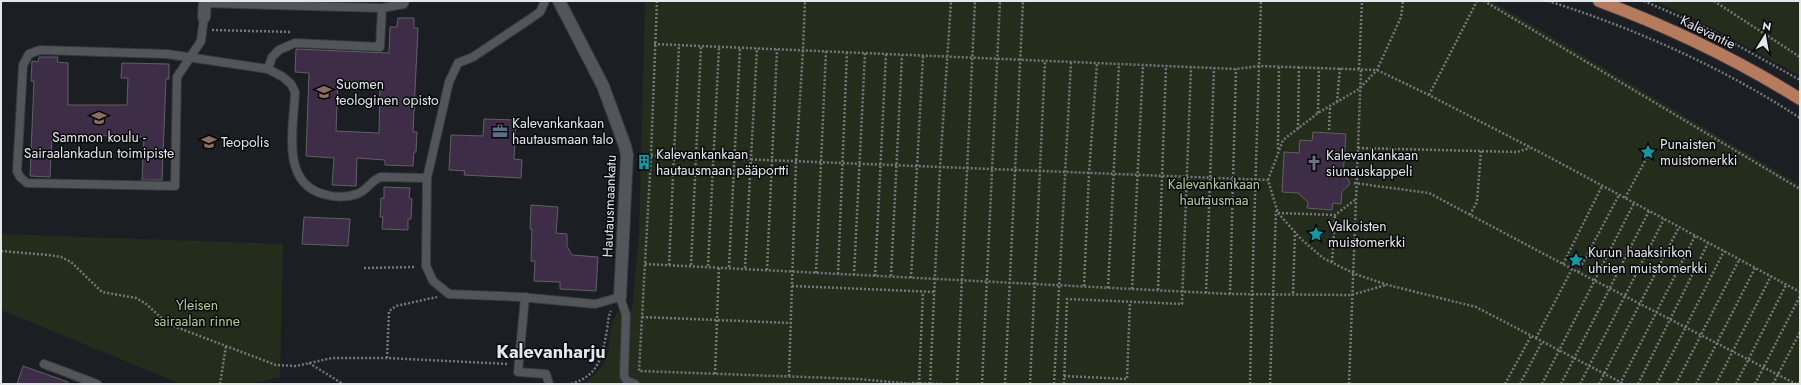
<svg xmlns="http://www.w3.org/2000/svg" width="1801" height="385" viewBox="0 0 1801 385" font-family="Jost,sans-serif">
  <style>
    .green { fill: #242c1c }
    .building { fill: #3e2d47; stroke: #625f64; fill-rule: evenodd }
    .lines { fill: none; stroke-linecap: round; stroke-linejoin: round }
    .lane-casing { stroke: #37393d; stroke-width: 10 }
    .street-casing { stroke: #37393d; stroke-width: 14 }
    .primary-casing { stroke: #37393d; stroke-width: 14 }
    .path { stroke: #75787b; stroke-width: 2.5; stroke-dasharray: 2 2; stroke-linecap: butt }
    .lane { stroke: #52565b; stroke-width: 8 }
    .street { stroke: #52565b; stroke-width: 12 }
    .primary { stroke: #b67a5d; stroke-width: 12 }
    .labels { text-anchor: middle; stroke-width: 3; stroke-linejoin: round; paint-order: stroke }
    .street-label { font-size: 14px; fill: #e5e8ea; stroke: #07080a }
    .poi-label { font-size: 14px; fill: #e5e8ea; stroke: #07080a; text-anchor: start }
    .park-label { font-size: 14px; fill: #b2cf98; stroke: #07080a }
    .district-label { font-size: 18px; font-weight: bold; fill: #e5e8ea; stroke: #07080a }
  </style>
  <rect width="100%" height="100%" fill="#1b1e22"/>
  <g class="green">
    <path d="M645,1H1492L1800,185V384H583C593,377 601,369 606,358C613,342 605,325 620,310H632L639,234Z"/>
    <path d="M1654,1H1800V76L1715,29Z"/>
    <path d="M1,234L283,244L280,377L251,384H181L1,310Z"/>
  </g>
  <g class="building">
    <path d="M398,18H414V28H418L413,132H417L416,152H414L413,166L385,165V160L357,158L356,186L332,185L334,158L306,156L309,73L295,72L296,49L389,53L390,27H397ZM338,81L380,82L379,133L336,131Z"/>
    <path d="M39,57H58L57,62L68,63V105H127L128,78H121L122,63L169,64V79H166L162,180H142L144,137L52,134L50,177L30,176L34,81H31L32,61L38,62Z"/>
    <path d="M484,119L516,120L514,159L522,160L521,178L464,175L465,171L449,170L451,135L483,136Z"/>
    <path d="M1313,132L1346,134L1343,176L1348,179L1350,184L1342,191L1341,204L1333,203L1332,210L1307,208L1308,202L1298,193L1282,192L1284,152L1299,153L1300,140L1312,141Z"/>
    <path d="M384,187L410,188L409,198L412,199L411,219H408V230L382,229L383,217H380L381,198H384Z"/>
    <path d="M531,205L558,207L556,233L567,234V246L572,255L598,257L596,291L560,289V282L534,281L535,261H531L532,229H530Z"/>
    <path d="M304,217L350,219L348,246L302,244Z"/>
    <path d="M23,366L68,382V384H17Z"/>
  </g>
  <g class="lines">
    <g class="lane-casing">
      <g id="lane">
        <path d="M545,1L540,12L530,19L473,57L458,63L449,82L427,178L426,266L433,281L449,294L520,297L595,304L620,297L626,315L624,376L627,381L635,384"/>
        <path d="M205,3L382,8L404,4L405,1"/>
        <path d="M204,17L201,41L177,77L175,186L27,183L20,177L17,171L23,65L29,54L40,50L167,54L268,69L283,77L291,84L295,92C294,126 280,182 323,194C333,197 346,198 357,194C367,191 371,180 381,177L427,178"/>
        <path d="M268,69L272,57L279,50L295,43L380,47L382,8"/>
        <path d="M525,297L518,372L546,374L549,384"/>
        <path d="M44,364L97,384"/>
      </g>
    </g>
    <g class="street-casing">
      <g id="street">
        <path d="M559,1L603,86L625,146L627,155L620,297"/>
        <path d="M204,17L205,1"/>
      </g>
    </g>
    <g class="primary-casing">
      <path id="primary" d="M1599,1C1669,27 1736,59 1800,99"/>
    </g>
    <g class="path">
      <path d="M657,1L651,155L639,371L859,379L912,384"/>
      <path d="M1484,1L1800,189"/>
      <path d="M1548,1C1634,28 1724,68 1800,118"/>
      <path d="M1644,1L1708,29L1800,80"/>
      <path d="M1714,1L1800,57"/>
      <path d="M212,30L291,32"/>
      <path d="M654,44L1236,69L1259,66L1377,70L1429,95L1549,157L1800,292"/>
      <path d="M1359,69L1362,1"/>
      <path d="M1429,95L1477,1"/>
      <path d="M1337,102L1340,68"/>
      <path d="M1318,113L1319,68"/>
      <path d="M1298,129L1299,67"/>
      <path d="M1329,130L1330,107"/>
      <path d="M1358,148L1517,152L1530,148"/>
      <path d="M1278,149L1279,67"/>
      <path d="M639,155L1268,180L1278,213L1301,239L1323,258L1355,274L1388,285L1476,307L1624,384"/>
      <path d="M1268,180L1283,140L1318,113L1359,89L1377,70L1401,17L1403,1"/>
      <path d="M1354,183L1429,193L1578,272L1796,384"/>
      <path d="M1625,198L1646,159"/>
      <path d="M1278,213L1335,215L1356,199"/>
      <path d="M1470,215L1477,202L1481,151"/>
      <path d="M1,251L49,255L61,257L71,262L102,292L136,298L145,303L166,322L176,327L276,365L296,366L332,358H387L508,364"/>
      <path d="M1332,262L1335,215"/>
      <path d="M645,264L1230,294L1351,295L1386,285"/>
      <path d="M1563,264L1602,186"/>
      <path d="M669,265L679,45"/>
      <path d="M691,265L701,46"/>
      <path d="M708,266L719,47"/>
      <path d="M729,267L740,48"/>
      <path d="M364,268L416,267"/>
      <path d="M745,268L757,48"/>
      <path d="M767,270L777,49"/>
      <path d="M1578,272L1619,195"/>
      <path d="M816,273L826,51"/>
      <path d="M838,274L847,52"/>
      <path d="M854,275L865,53"/>
      <path d="M875,276L886,54"/>
      <path d="M891,276L902,55"/>
      <path d="M911,278L923,56"/>
      <path d="M792,286L935,292"/>
      <path d="M1084,286L1089,173L1097,63"/>
      <path d="M1108,288L1119,64"/>
      <path d="M1132,289L1143,65"/>
      <path d="M1158,290L1166,66"/>
      <path d="M1206,293L1214,68"/>
      <path d="M1293,293L1295,232"/>
      <path d="M1230,294L1236,69"/>
      <path d="M642,317L791,323"/>
      <path d="M1536,338L1572,269"/>
      <path d="M387,358L389,311L396,306L437,297"/>
      <path d="M309,363L343,384"/>
      <path d="M715,374L719,267"/>
      <path d="M789,376L796,162L803,50L805,1"/>
      <path d="M1064,376L1127,379L1130,302"/>
      <path d="M912,383L944,384"/>
      <path d="M220,384L226,346"/>
      <path d="M571,384C600,375 602,356 607,330C608,323 608,317 611,311"/>
      <path d="M919,384L923,292"/>
      <path d="M930,384L940,167L951,1"/>
      <path d="M957,384L975,1"/>
      <path d="M982,384L1000,1"/>
      <path d="M1005,384L1023,1"/>
      <path d="M1030,384L1045,61"/>
      <path d="M1054,384L1071,62"/>
      <path d="M1064,384L1067,299L1182,304L1191,67"/>
      <path d="M1250,384L1252,294L1261,1"/>
      <path d="M1270,384L1276,211"/>
      <path d="M1349,384L1361,69"/>
      <path d="M1505,384L1531,336"/>
      <path d="M1520,384L1542,342"/>
      <path d="M1542,384L1634,203"/>
      <path d="M1561,384L1649,211"/>
      <path d="M1580,384L1664,219"/>
      <path d="M1599,384L1679,227"/>
      <path d="M1620,384L1695,236"/>
      <path d="M1638,384L1708,243"/>
      <path d="M1657,384L1724,251"/>
      <path d="M1676,384L1739,260"/>
      <path d="M1696,384L1755,268"/>
      <path d="M1716,384L1771,276"/>
      <path d="M1736,384L1786,285"/>
      <path d="M1755,384L1800,296"/>
      <path d="M1773,384L1800,332"/>
      <path d="M1799,384L1800,382"/>
    </g>
    <use href="#lane" class="lane"/>
    <use href="#street" class="street"/>
    <use href="#primary" class="primary"/>
  </g>
  <defs>
    <g id="university-bare" transform="scale(1.2)"><path d="M0-5L7-2L0 1L-7-2ZM-4 1L0 2.5L4 1V4Q0 6-4 4Z" fill="#8d6e63" stroke="#07080a" stroke-width="2.5" paint-order="stroke"/></g>
    <g id="school-bare" transform="scale(1.2)"><path d="M0-5L7-2L0 1L-7-2ZM-4 1L0 2.5L4 1V4Q0 6-4 4Z" fill="#8d6e63" stroke="#07080a" stroke-width="2.5" paint-order="stroke"/></g>
    <g id="office-bare" transform="scale(1.2)"><path d="M-6-3h4V-5.5h4V-3h4V5H-6ZM-1-4.5V-3h2v-1.5ZM-6 0V1H6V0Z" fill="#5c6f8a" stroke="#07080a" stroke-width="2.5" paint-order="stroke"/></g>
    <g id="sight-bare" transform="scale(1.2)"><path d="M0-6L1.8-2.2L6-1.7L2.9 1.2L3.7 5.4L0 3.3L-3.7 5.4L-2.9 1.2L-6-1.7L-1.8-2.2Z" fill="#0f9aa8" stroke="#07080a" stroke-width="2.5" paint-order="stroke"/></g>
    <g id="building-bare" transform="scale(1.2)"><path d="M-4-6H4V6H1V3H-1V6H-4ZM-2.5-4.3h1.7v1.8h-1.7ZM.8-4.3h1.7v1.8H.8ZM-2.5-1h1.7V.8h-1.7ZM.8-1h1.7V.8H.8Z" fill="#0f9aa8" stroke="#07080a" stroke-width="2.5" paint-order="stroke"/></g>
    <g id="church-bare" transform="scale(1.2)"><path d="M-1.2-6h2.4v3.5h3.3v2.4h-3.3V6h-2.4V-.1h-3.3v-2.4h3.3Z" fill="#6b7280" stroke="#07080a" stroke-width="2.5" paint-order="stroke"/></g>
  </defs>
  <g fill-rule="evenodd">
    <use href="#university-bare" x="324" y="92"/>
    <use href="#school-bare" x="99" y="118"/>
    <use href="#office-bare" x="500" y="131"/>
    <use href="#university-bare" x="209" y="142"/>
    <use href="#sight-bare" x="1648" y="152"/>
    <use href="#building-bare" x="644" y="162"/>
    <use href="#church-bare" x="1314" y="163"/>
    <use href="#sight-bare" x="1316" y="234"/>
    <use href="#sight-bare" x="1576" y="260"/>
  </g>
  <g class="labels">
    <g class="street-label">
      <text transform="translate(1708 32) rotate(26)" y="5">Kalevantie</text>
      <text transform="translate(609 206) rotate(-88)" y="5">Hautausmaankatu</text>
    </g>
    <g class="poi-label">
      <text x="336" y="89">Suomen<tspan x="336" dy="16">teologinen opisto</tspan></text>
      <text x="512" y="128">Kalevankankaan<tspan x="512" dy="16">hautausmaan talo</tspan></text>
      <text x="99" y="142" text-anchor="middle">Sammon koulu -<tspan x="99" dy="16">Sairaalankadun toimipiste</tspan></text>
      <text x="221" y="147">Teopolis</text>
      <text x="1660" y="149">Punaisten<tspan x="1660" dy="16">muistomerkki</tspan></text>
      <text x="656" y="159">Kalevankankaan<tspan x="656" dy="16">hautausmaan pääportti</tspan></text>
      <text x="1326" y="160">Kalevankankaan<tspan x="1326" dy="16">siunauskappeli</tspan></text>
      <text x="1328" y="231">Valkoisten<tspan x="1328" dy="16">muistomerkki</tspan></text>
      <text x="1588" y="257">Kurun haaksirikon<tspan x="1588" dy="16">uhrien muistomerkki</tspan></text>
    </g>
    <g class="park-label">
      <text x="1214" y="189">Kalevankankaan<tspan x="1214" dy="16">hautausmaa</tspan></text>
      <text x="197" y="310">Yleisen<tspan x="197" dy="16">sairaalan rinne</tspan></text>
    </g>
    <g class="district-label">
      <text x="551" y="358">Kalevanharju</text>
    </g>
  </g>
  <rect width="1801" height="385" fill="none" stroke="#e5e8ea" stroke-width="4"/>
  <g transform="translate(1765 36) rotate(11)" stroke="#07080a" stroke-width="3" paint-order="stroke">
  <path d="M0-3L7 15L0 10L-7 15Z" fill="#e5e8ea"/>
  <text y="-6" font-size="11" font-weight="bold" text-anchor="middle" fill="#e5e8ea">N</text>
  </g>
</svg>
